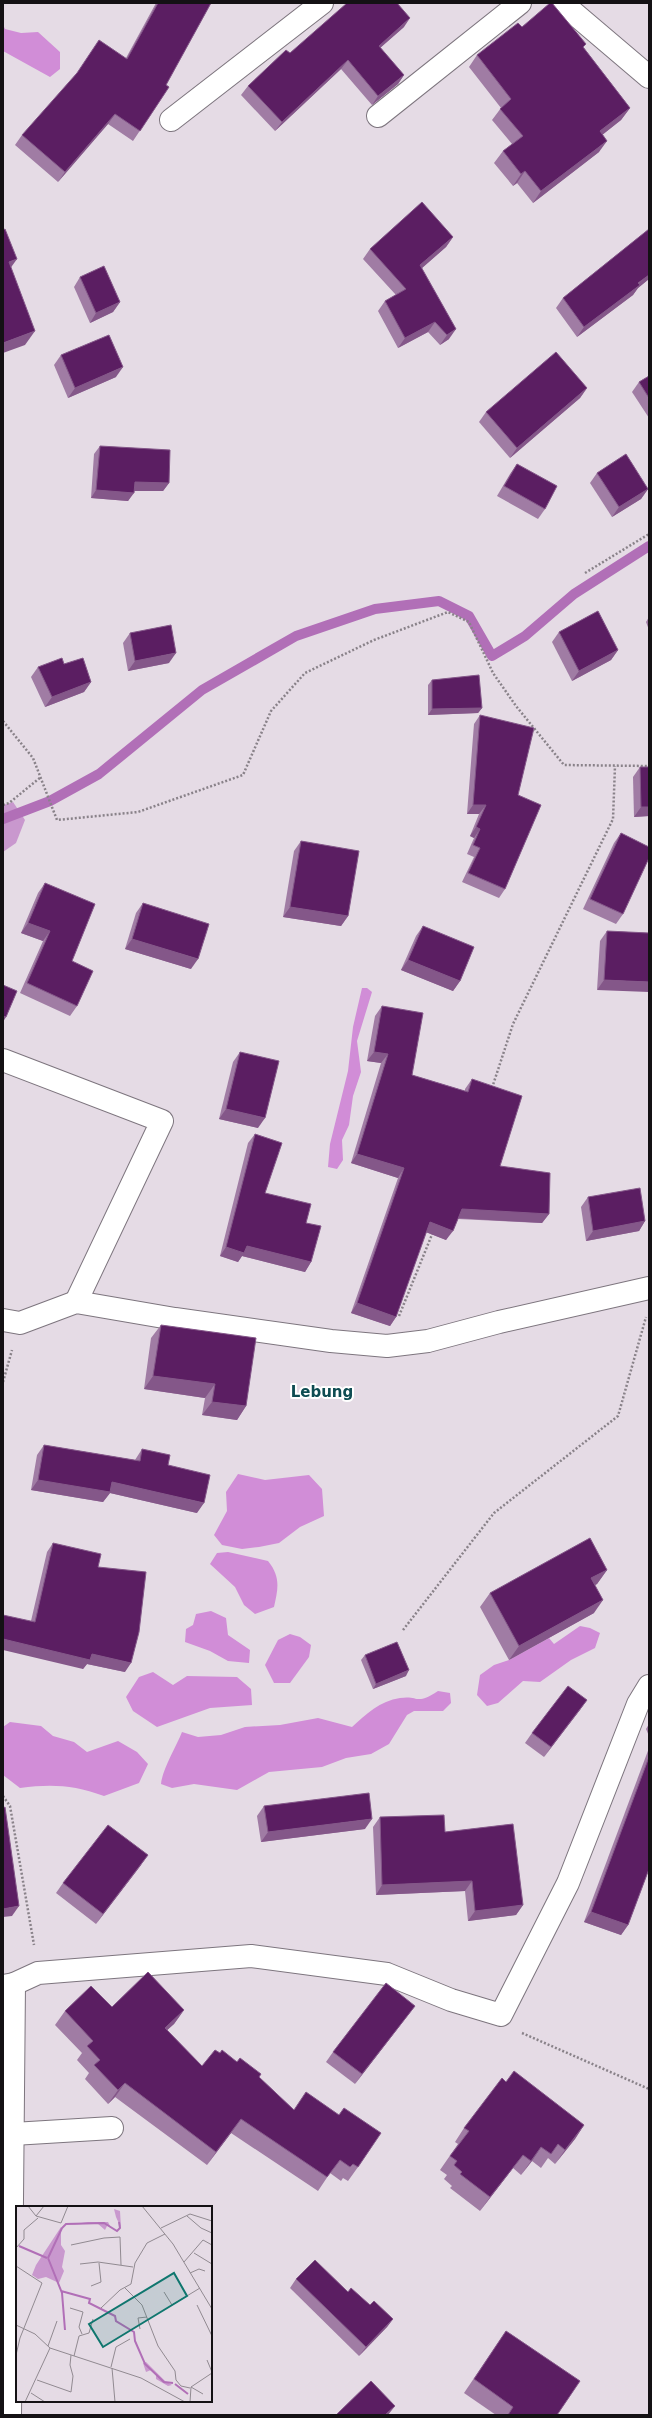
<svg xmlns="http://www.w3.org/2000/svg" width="652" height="2418" viewBox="0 0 652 2418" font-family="'DejaVu Sans',sans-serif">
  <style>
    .green { fill: #c998ce }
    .forest { fill: #d18dd7 }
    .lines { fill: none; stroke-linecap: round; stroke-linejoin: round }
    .stream { stroke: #b16fb7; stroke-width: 10 }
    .minor-casing { stroke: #7d757e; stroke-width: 24 }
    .path { stroke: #898289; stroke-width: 2.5; stroke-dasharray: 2 2; stroke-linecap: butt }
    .minor { stroke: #fff; stroke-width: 22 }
    .wall { fill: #a07ca4 }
    .shaded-wall { fill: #845789 }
    .building { fill: #5b1e62; stroke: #845789 }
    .labels { text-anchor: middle; stroke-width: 4; stroke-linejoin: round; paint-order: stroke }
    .district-label { font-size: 15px; font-weight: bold; fill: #0e4c52; stroke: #fff }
    .inset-river { fill: none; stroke: #b16fb7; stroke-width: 2 }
    .inset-road { fill: none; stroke: #918a91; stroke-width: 1 }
    .view { fill: #0f766e; fill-opacity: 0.15; stroke: #0f766e; stroke-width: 2 }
    .inset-edge { fill: none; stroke: #141114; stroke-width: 2 }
  </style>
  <rect width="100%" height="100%" fill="#e5dbe5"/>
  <path class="green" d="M13,802L25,820L16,843L3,852V805Z"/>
  <g class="forest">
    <path d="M3,25L5,29L21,33L38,32L60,52V69L50,77L3,51Z"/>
    <path d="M362,988H367L372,992L357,1041L361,1072L353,1096L349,1125L342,1140L343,1160L337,1169L328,1167L330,1144L348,1071L353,1027Z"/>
    <path d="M238,1474L265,1480L309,1475L322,1489L324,1516L300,1527L279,1543L259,1547L242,1549L222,1545L214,1535L227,1511L226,1492Z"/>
    <path d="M228,1552L268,1561C281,1577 278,1589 274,1607L255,1614L244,1605L235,1587L210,1564L217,1553Z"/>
    <path d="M211,1611L226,1618L228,1635L250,1650L249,1663L228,1661L210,1651L185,1642L186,1629L193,1625L196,1614Z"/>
    <path d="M580,1626L590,1628L600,1633L595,1648L571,1660L540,1682L523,1681L498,1703L487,1706L477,1695L480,1675L494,1665L509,1660L549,1638L554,1644Z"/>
    <path d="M290,1634L300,1637L311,1645L309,1657L290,1683H274L265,1665L278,1640Z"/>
    <path d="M153,1672L173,1685L187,1676L237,1677L251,1689L252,1705L210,1708L157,1727L133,1711L126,1697L139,1677Z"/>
    <path d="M438,1691L450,1693L451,1703L443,1711H414L407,1715L389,1744L371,1754L346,1758L322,1767L269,1772L237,1790L194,1784L172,1788L161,1784C162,1770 176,1747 182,1732L198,1737L221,1735L245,1727L280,1725L318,1718L352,1727C366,1714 380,1701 400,1698C420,1695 415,1706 438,1691Z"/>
    <path d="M10,1722L41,1726L53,1736L74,1742L87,1752L118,1741L137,1752L148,1764L139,1783L104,1796C73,1785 52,1784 20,1788L3,1775V1727Z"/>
  </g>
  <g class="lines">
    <path class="stream" d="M3,819L50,801L99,774L202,690L296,636L375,609L439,601L469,616L492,656L525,636L574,594L649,546"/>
    <g class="minor-casing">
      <g id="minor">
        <path d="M562,3L649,77"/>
        <path d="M378,116L520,3"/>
        <path d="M171,120L322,3"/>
        <path d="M3,1060L162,1121L76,1302"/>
        <path d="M3,1320L20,1323L76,1302L175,1319L331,1341L387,1346L428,1341L499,1322L649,1288"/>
        <path d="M3,1986L14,1984L38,1973L251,1956L387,1974L451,2000L501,2015L568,1883L638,1704L649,1686"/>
        <path d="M13,2134L112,2128"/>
        <path d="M10,2415L14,1984"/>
      </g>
    </g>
    <g class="path">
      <path d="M585,573L649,534"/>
      <path d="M3,721L33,758L57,820L138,812L243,775L271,711L305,673L374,640L448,612L469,622L493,673L516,706L564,765L649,766"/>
      <path d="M3,805L9,803L41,777"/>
      <path d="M492,1088L513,1024L613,819L615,766"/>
      <path d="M399,1316L433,1232"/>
      <path d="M3,1382L12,1350"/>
      <path d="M403,1630L494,1513L618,1416L646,1317"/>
      <path d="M3,1796L10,1806L34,1945"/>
      <path d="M522,2033L649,2089"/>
    </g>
    <use href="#minor" class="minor"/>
  </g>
  <g class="wall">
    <path d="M156,3H211L166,85L169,87L133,141L108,124L58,182L15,145L22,135L126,58Z"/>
    <path d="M404,27L380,48L404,75L398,84L372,105L341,69L275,131L241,95L248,86L290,53Z"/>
    <path d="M522,27L584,48L630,108L621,120L602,135L599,152L533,203L517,183L513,186L494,163L503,151L512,144L492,120L501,108L469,67L477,55Z"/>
    <path d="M649,229V279L638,288L633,295L577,337L556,308L563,298Z"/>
    <path d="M453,237L446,247L422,268L449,339L440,345L428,332L398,348L378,311L385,301L396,295L363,259L370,249Z"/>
    <path d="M80,277L120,302L113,312L90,323L74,287Z"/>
    <path d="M61,355L116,377L68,398L54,365Z"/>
    <path d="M649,376V418L632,392L639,382Z"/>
    <path d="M587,388L580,398L510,458L479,422L486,412Z"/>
    <path d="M100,446L169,483L163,491H134L128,501L91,498L94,454Z"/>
    <path d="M517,464L545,509L538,519L497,496L510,474Z"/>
    <path d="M597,473L648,489L641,499L612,517L590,483Z"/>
    <path d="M649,617V630L646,622Z"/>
    <path d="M559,632L618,650L611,660L572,681L552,642Z"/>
    <path d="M130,633L169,663L128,671L123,643Z"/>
    <path d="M64,664L91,682L84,692L45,707L31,677L38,667Z"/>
    <path d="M432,680L482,708L478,713L428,715V685Z"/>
    <path d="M480,715L518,795L505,889L499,898L462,882L474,857L467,854L474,838L470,836L479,814H467L474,724Z"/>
    <path d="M640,767L649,816L634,817L633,777Z"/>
    <path d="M621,833L623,914L616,924L583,909L614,843Z"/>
    <path d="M301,841L348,916L341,926L283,917L294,851Z"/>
    <path d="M45,883L72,961L77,1006L70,1016L20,993L43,941L21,933L38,893Z"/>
    <path d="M143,903L191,969L125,949L136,913Z"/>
    <path d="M423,926L460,981L453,991L401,970L416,936Z"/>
    <path d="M607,931L649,933L597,990L600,941Z"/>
    <path d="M382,1006L412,1075L465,1091V1089L472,1079L500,1166L549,1214L542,1223L458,1219L446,1240L426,1232L396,1317L390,1326L351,1313L398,1178L351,1163L381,1063L367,1061L375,1016Z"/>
    <path d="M240,1052L258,1128L219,1119L233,1062Z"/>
    <path d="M255,1134L265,1193L306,1223L311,1262L305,1272L242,1256L238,1262L220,1256L248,1143Z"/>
    <path d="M588,1197L645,1221L639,1231L586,1241L581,1207Z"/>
    <path d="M161,1325L246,1406L237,1420L202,1415L205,1398L144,1389L151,1338Z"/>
    <path d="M44,1445L135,1460L142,1449L168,1465L197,1513L110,1493L103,1502L31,1490L37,1455Z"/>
    <path d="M53,1543L98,1567L125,1672L87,1664L83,1669L31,1621L47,1552Z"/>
    <path d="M607,1570L597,1584L595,1585L594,1613L509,1660L480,1607L490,1593Z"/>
    <path d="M365,1655L406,1676L373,1689L361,1660Z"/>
    <path d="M587,1700L544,1757L525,1743L532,1733Z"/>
    <path d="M649,1724V1736L646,1729Z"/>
    <path d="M649,1748V1869L628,1925L621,1935L584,1922Z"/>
    <path d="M264,1806L365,1829L261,1842L257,1816Z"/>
    <path d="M380,1817L445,1832L523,1905L516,1915L468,1921L465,1891L376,1895L373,1827Z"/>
    <path d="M141,1865L96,1924L56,1893L63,1883Z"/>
    <path d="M415,2006L355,2084L326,2062L333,2052Z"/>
    <path d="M112,2007L184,2010L174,2024L167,2030L202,2066L220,2053L237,2062L259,2077L294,2110L358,2167L348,2181L343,2178L341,2181L330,2173L318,2191L231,2133L207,2165L115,2097L108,2104L85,2079L89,2073L77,2060L82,2053L55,2025L65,2011Z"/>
    <path d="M506,2082L584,2125L575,2139L555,2164L548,2158L541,2168L532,2161L521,2175L513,2168L480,2211L450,2188L452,2186L444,2179L447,2175L440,2170L458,2144L455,2142L464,2128Z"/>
    <path d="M296,2279L348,2292L393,2319L387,2327L359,2356L290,2288Z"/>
    <path d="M506,2331L557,2415H496L464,2393Z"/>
  </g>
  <g class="shaded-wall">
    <path d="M410,18L404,27L372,55L379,46Z"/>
    <path d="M348,60L341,69L275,131L282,122Z"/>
    <path d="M404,75L398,84L372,105L378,96Z"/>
    <path d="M630,108L621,120L592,143L600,131Z"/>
    <path d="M115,114L108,124L58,182L65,172Z"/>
    <path d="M607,141L599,152L533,203L541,191Z"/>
    <path d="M525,171L517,183L513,186L521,174Z"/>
    <path d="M453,237L446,247L414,275L420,265Z"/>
    <path d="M17,259L7,273L9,262Z"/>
    <path d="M649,275V279L638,288L633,295L577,337L584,327Z"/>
    <path d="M120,302L113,312L90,323L96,313Z"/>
    <path d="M435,322L428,332L398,348L405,338Z"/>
    <path d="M456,329L449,339L440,345L447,335Z"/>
    <path d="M35,331L25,345L3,353V343Z"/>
    <path d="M123,367L116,377L68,398L75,388Z"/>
    <path d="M587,388L580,398L510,458L517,448Z"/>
    <path d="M135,482L169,483L163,491H129Z"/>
    <path d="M648,489L641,499L612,517L619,507Z"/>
    <path d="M96,490L134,493L128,501L91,498Z"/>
    <path d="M618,650L611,660L572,681L579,671Z"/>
    <path d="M176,653L169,663L128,671L135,661Z"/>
    <path d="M91,682L84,692L45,707L52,697Z"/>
    <path d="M482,708L478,713L428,715L432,709Z"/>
    <path d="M473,805H486L479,814H467Z"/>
    <path d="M641,807H649V816L634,817Z"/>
    <path d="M476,827L480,829L474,838L470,836Z"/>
    <path d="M290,907L348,916L341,926L283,917Z"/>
    <path d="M28,923L50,931L43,941L21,933Z"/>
    <path d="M132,939L198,959L191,969L125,949Z"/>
    <path d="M408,960L460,981L453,991L401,970Z"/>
    <path d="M604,980L649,982V992L597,990Z"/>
    <path d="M3,1016L6,1017L3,1022Z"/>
    <path d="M374,1052L388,1054L381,1063L367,1061Z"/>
    <path d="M226,1109L265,1118L258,1128L219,1119Z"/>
    <path d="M357,1154L404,1168L398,1178L351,1163Z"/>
    <path d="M462,1209L549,1214L542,1223L455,1218Z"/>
    <path d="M645,1221L639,1231L586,1241L593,1231Z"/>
    <path d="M430,1222L453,1231L446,1240L423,1231Z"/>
    <path d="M247,1246L311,1262L305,1272L242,1256L238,1262L220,1256L226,1247Z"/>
    <path d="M357,1303L396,1317L390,1326L351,1313Z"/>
    <path d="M153,1376L215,1384L205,1398L144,1389Z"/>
    <path d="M212,1402L246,1406L237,1420L202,1415Z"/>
    <path d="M38,1480L112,1482L204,1503L197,1513L110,1493L103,1502L31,1490Z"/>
    <path d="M607,1570L597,1584L582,1592L591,1578Z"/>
    <path d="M603,1600L594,1613L509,1660L519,1646Z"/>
    <path d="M3,1639L92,1654L131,1663L125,1672L87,1664L83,1669L3,1650Z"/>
    <path d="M409,1670L406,1676L373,1689L376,1684Z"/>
    <path d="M587,1700L580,1710L544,1757L551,1747Z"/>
    <path d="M372,1819L365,1829L261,1842L268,1832Z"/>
    <path d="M148,1855L141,1865L96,1924L103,1914Z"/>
    <path d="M472,1881L465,1891L376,1895L382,1885Z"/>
    <path d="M523,1905L516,1915L468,1921L475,1911Z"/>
    <path d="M19,1906L12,1916L3,1917V1909Z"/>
    <path d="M591,1912L628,1925L621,1935L584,1922Z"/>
    <path d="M415,2006L408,2015L355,2084L362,2074Z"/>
    <path d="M184,2010L174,2024L155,2041L165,2028Z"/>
    <path d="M125,2083L115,2097L108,2104L118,2090Z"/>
    <path d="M241,2119L231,2133L207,2165L216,2152Z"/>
    <path d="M584,2125L575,2139L555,2164L565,2150Z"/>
    <path d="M541,2147L532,2161L521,2175Z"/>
    <path d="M523,2155L513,2168L480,2211L490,2197Z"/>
    <path d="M393,2319L387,2327L359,2356L366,2347Z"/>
    <path d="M395,2406L388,2415H385Z"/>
  </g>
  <g class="building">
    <path d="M158,3H211L166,85L169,87L140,131L115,114L65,172L22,135L77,73L99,40L127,59Z"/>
    <path d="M347,3H397L410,18L379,46L404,75L378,96L348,60L282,122L248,86L286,50L290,53Z"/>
    <path d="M550,3H552L586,44L583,47L630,108L600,131L607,141L541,191L525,171L521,174L503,151L523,136L500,109L511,99L477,55L518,23L522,27Z"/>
    <path d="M422,202L453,237L420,265L456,329L447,335L435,322L405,338L385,301L406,289L370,249Z"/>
    <path d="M5,229L17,259L9,262L35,331L3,343V230Z"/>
    <path d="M649,229V275L638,283L640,285L584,327L563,298Z"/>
    <path d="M104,266L120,302L96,313L80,277Z"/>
    <path d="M109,335L123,367L75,388L61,355Z"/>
    <path d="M556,352L587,388L517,448L486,412Z"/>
    <path d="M649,376V398L639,382Z"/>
    <path d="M100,446L170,450L169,483L135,482L134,493L96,490Z"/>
    <path d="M626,454L648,489L619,507L597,473Z"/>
    <path d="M517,464L557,486L545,509L504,486Z"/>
    <path d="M598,611L618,650L579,671L559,632Z"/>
    <path d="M171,625L176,653L135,661L130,633Z"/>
    <path d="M62,658L64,664L83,658L91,682L52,697L38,667Z"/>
    <path d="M479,675L482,708L432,709V680Z"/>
    <path d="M480,715L534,728L518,795L541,805L505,889L468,873L480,848L473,845L480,829L476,827L486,805H473Z"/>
    <path d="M640,767H649V807H641Z"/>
    <path d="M621,833L649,847V858L623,914L590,899Z"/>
    <path d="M301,841L359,851L348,916L290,907Z"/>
    <path d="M45,883L95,904L72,961L93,971L77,1006L27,983L50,931L28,923Z"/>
    <path d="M143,903L209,924L198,959L132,939Z"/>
    <path d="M423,926L474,947L460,981L408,960Z"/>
    <path d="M607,931L649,933V982L604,980Z"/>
    <path d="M3,985L17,991L6,1017L3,1016Z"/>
    <path d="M382,1006L423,1013L412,1075L468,1092L472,1079L522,1096L500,1166L550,1173L549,1214L462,1209L453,1231L430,1222L396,1317L357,1303L404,1168L357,1154L388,1054L374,1052Z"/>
    <path d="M240,1052L279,1061L265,1118L226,1109Z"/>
    <path d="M255,1134L282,1143L265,1193L311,1204L306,1223L321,1226L311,1262L247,1246L244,1253L226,1247Z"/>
    <path d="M640,1188L645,1221L593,1231L588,1197Z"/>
    <path d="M161,1325L256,1338L246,1406L212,1402L215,1384L153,1376Z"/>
    <path d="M44,1445L140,1461L142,1449L170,1455L168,1465L210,1475L204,1503L112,1482L110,1492L38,1480Z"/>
    <path d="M590,1538L607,1570L591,1578L603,1600L519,1646L490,1593Z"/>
    <path d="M53,1543L101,1554L98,1567L146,1572L139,1632L131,1663L92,1654L90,1660L3,1639V1615L35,1622Z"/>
    <path d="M397,1642L409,1670L376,1684L365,1655Z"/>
    <path d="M568,1686L587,1700L551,1747L532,1733Z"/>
    <path d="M649,1757V1869L628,1925L591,1912Z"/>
    <path d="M369,1793L372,1819L268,1832L264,1806Z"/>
    <path d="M5,1807L19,1906L3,1909V1808Z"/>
    <path d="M444,1815L445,1832L513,1824L523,1905L475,1911L472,1881L382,1885L380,1817Z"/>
    <path d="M108,1825L148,1855L103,1914L63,1883Z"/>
    <path d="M148,1972L184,2010L165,2028L202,2066L215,2050L220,2053L222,2050L237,2062L240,2058L261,2074L259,2077L294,2110L306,2092L339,2115L344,2108L381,2133L358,2167L353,2164L350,2167L340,2160L327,2177L241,2119L216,2152L125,2083L118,2090L94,2065L100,2060L87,2046L93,2041L65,2011L91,1986L112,2007Z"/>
    <path d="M386,1983L415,2006L362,2074L333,2052Z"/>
    <path d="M514,2071L584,2125L565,2150L558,2144L551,2154L541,2147L531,2161L523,2155L490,2197L460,2174L462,2172L454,2165L457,2161L450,2156L469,2131L464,2128L502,2078L506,2082Z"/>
    <path d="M315,2260L348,2292L351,2288L370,2305L374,2301L393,2319L366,2347L296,2279Z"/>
    <path d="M506,2331L580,2381L557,2415H508L513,2407L474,2379Z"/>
    <path d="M371,2381L395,2406L385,2415H336Z"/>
  </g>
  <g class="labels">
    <g class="district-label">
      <text x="322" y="1397">Lebung</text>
    </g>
  </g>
  <g transform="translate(16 2206)">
    <rect width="196" height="196" fill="#e5dbe5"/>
    <path d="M98,3L104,5L105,22L100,11ZM72,16H92L94,20H91L89,24L81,17L52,19ZM45,21V39L49,45L46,61L48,65L43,77L30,71L22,73L16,69L20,59ZM130,156L149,175L156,179L152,180L140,173V169L135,164L130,166L127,157Z" fill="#c998ce"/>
    <path class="inset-river" d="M3,40L31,52M32,52L46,22L50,18L88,17L101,25L104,22L103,16M32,52L46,87L49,124M45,85L74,93L73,97L99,110L100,115L118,126L119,135L129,158L148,176L157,177M159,178L172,188"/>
    <path class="inset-road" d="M12,0L20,10L28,0M126,0L157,38L196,103M20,10L45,17L52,0M171,10L185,22L196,27M145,22L174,8L196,15M55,39L88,32L104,31L105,59M0,42L8,33V24L22,12M178,47L196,58M168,56L187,34L196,39M64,58L82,56L117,61M0,60L26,77L4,132L0,149M174,67L183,63L189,65M75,80L85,76L83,57M109,82L126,99L142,140L159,165L160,174L165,180L174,182M148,86L156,99L184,82M181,99L196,130M54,102L67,106L63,121L66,128M85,102L104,84L115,78L119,57L131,37L149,28M0,119L19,128L34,142L125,172L169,196M124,123L122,112L131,111M32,140L41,115M58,150L63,130L73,127L77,113M191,154L196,166M95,161L100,141L114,133M96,162L99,196M21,174L55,186L57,170L54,159L55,149M175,181L187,188M15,187L29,196M9,196L34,142M174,196L175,181L196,167"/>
    <path class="view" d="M158,67L171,90L87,141L73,118Z"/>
    <rect width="196" height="196" class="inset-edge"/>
  </g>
  <rect width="652" height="2418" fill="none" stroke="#141114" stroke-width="8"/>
</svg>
